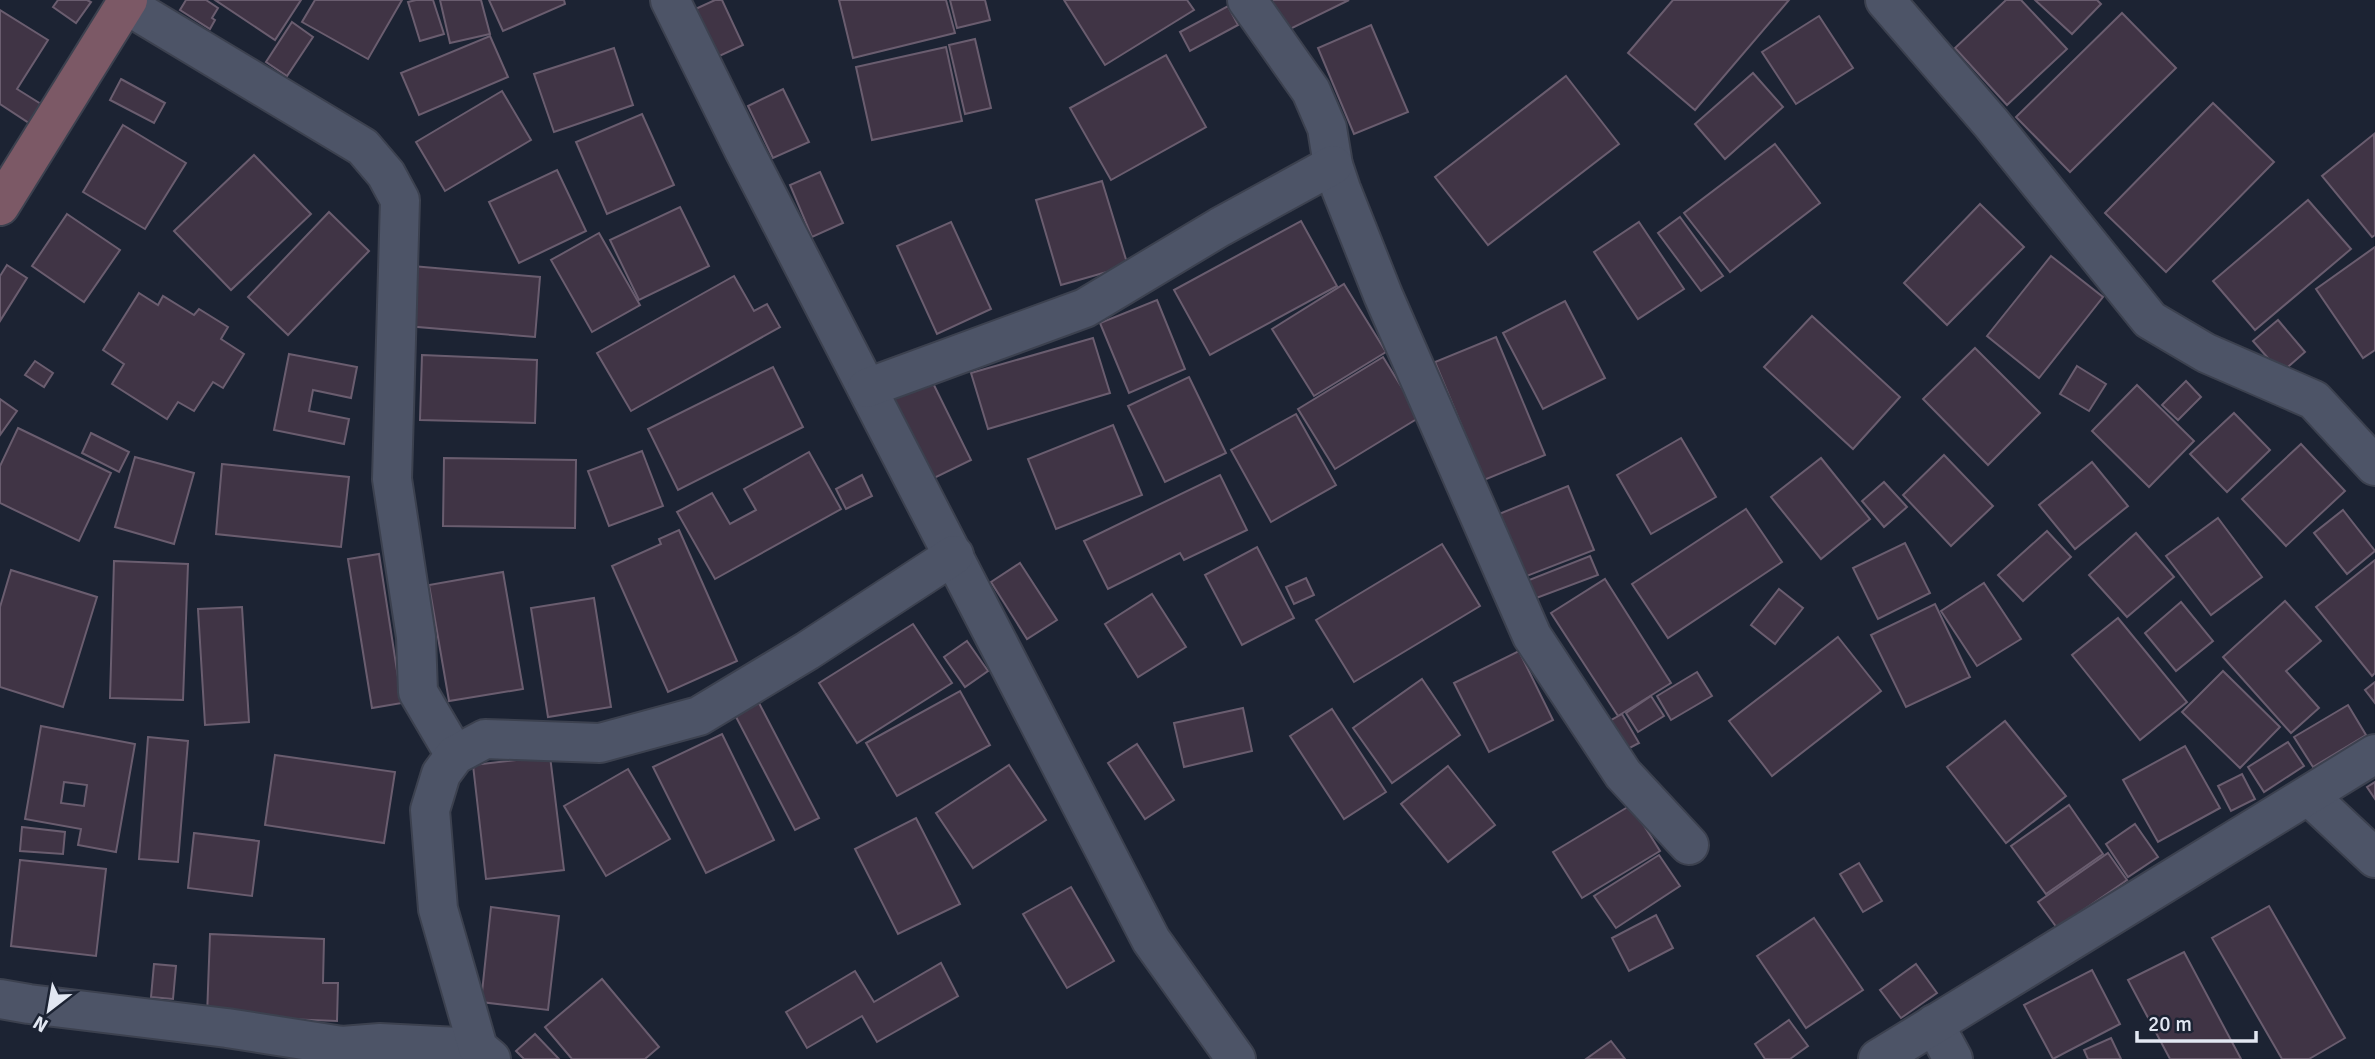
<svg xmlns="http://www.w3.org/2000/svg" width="2375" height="1059" viewBox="0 0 2375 1059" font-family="Signika,sans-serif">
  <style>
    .building { fill: #403445; stroke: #6a5d6f; stroke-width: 2; fill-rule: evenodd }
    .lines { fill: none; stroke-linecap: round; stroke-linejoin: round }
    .street-casing { stroke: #3c414f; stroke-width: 42 }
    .secondary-casing { stroke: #3c414f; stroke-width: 42 }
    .street { stroke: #4d5467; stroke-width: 38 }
    .secondary { stroke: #7c5966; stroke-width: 38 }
  </style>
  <rect width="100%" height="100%" fill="#1c2333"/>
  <g class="building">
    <path d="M58,0H87L91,2L76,23L53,7Z"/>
    <path d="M186,0H206L218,8L212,18L215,20L210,29L180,10Z"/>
    <path d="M215,0H301L275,40Z"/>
    <path d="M315,0H402L368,59L302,22Z"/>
    <path d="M416,0H433L444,34L420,41L408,2Z"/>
    <path d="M440,0H481L490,34L450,43Z"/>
    <path d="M489,0H564L565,4L503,31Z"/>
    <path d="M715,0H722L743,45L713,59L691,11Z"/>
    <path d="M839,0H946L955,33L853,58Z"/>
    <path d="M950,0H985L990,20L957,28Z"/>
    <path d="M1064,0H1187L1194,10L1105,65Z"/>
    <path d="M1268,0H1349L1284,32Z"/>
    <path d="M1673,0H1789L1695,110L1628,53Z"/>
    <path d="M2006,0H2021L2067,49L2007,105L1955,48Z"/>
    <path d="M2035,0H2097L2101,4L2072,34Z"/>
    <path d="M1228,6L1238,25L1190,51L1180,32Z"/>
    <path d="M0,10L48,40L17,89L41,104L29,123L0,104Z"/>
    <path d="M2122,13L2176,68L2070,172L2016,117Z"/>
    <path d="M1819,16L1853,68L1796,104L1762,52Z"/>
    <path d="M292,22L313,37L287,76L266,62Z"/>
    <path d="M1371,25L1408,112L1354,134L1318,48Z"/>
    <path d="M490,36L508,77L419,115L401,73Z"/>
    <path d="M975,39L991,108L965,114L949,45Z"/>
    <path d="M946,47L962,121L872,140L856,67Z"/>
    <path d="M614,48L633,105L554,132L534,74Z"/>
    <path d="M1166,55L1206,127L1111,180L1070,108Z"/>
    <path d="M1753,73L1783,107L1725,159L1695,124Z"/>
    <path d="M1566,76L1619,144L1488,245L1435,177Z"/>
    <path d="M121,79L165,103L154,123L110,100Z"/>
    <path d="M783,89L809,142L773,158L748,106Z"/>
    <path d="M502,91L531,140L445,191L416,142Z"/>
    <path d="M2213,103L2274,162L2166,272L2105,213Z"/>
    <path d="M642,114L674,185L607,214L576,142Z"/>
    <path d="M123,125L186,163L145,229L83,192Z"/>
    <path d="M2374,134L2375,235L2372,237L2322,176Z"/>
    <path d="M1775,144L1820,203L1730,272L1684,213Z"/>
    <path d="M254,155L311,214L231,290L174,231Z"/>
    <path d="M557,170L586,231L519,263L489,202Z"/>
    <path d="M820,172L843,223L812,237L790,185Z"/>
    <path d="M1102,181L1128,266L1061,285L1036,200Z"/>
    <path d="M2308,200L2351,249L2255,330L2213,281Z"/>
    <path d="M1980,204L2024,247L1947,325L1904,283Z"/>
    <path d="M680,207L709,266L639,300L610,240Z"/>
    <path d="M329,212L369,251L288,335L248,297Z"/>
    <path d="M67,214L120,250L84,302L32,266Z"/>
    <path d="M1680,217L1723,276L1701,291L1658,233Z"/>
    <path d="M1301,221L1337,286L1210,355L1174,290Z"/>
    <path d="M951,222L991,309L937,334L897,246Z"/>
    <path d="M1639,222L1684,289L1638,319L1594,252Z"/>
    <path d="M599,233L640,305L592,332L551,260Z"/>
    <path d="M2375,247V350L2363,358L2316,289Z"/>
    <path d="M2051,256L2103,297L2039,378L1987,336Z"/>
    <path d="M7,265L27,278L0,321V276Z"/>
    <path d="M412,266L540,277L535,337L406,326Z"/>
    <path d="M734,276L754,311L767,304L780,327L631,411L597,353Z"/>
    <path d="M1344,284L1386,352L1314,396L1272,329Z"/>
    <path d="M139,293L158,305L163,296L194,315L199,309L228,327L221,339L244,354L223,388L213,382L194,411L178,402L167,419L112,384L124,364L103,350Z"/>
    <path d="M1157,300L1185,369L1129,393L1100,323Z"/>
    <path d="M1565,301L1605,378L1543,409L1503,333Z"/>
    <path d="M1812,316L1900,397L1853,449L1764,367Z"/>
    <path d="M2278,320L2305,352L2281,373L2253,341Z"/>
    <path d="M1496,337L1545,455L1484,480L1435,362Z"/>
    <path d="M1093,338L1110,393L988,429L971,373Z"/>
    <path d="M1975,348L2040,413L1988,465L1923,399Z"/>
    <path d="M289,354L357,367L351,398L313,390L309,411L349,419L344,444L274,430Z"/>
    <path d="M422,355L537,360L535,423L420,420Z"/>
    <path d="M1383,357L1420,417L1335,469L1298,409Z"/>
    <path d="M35,361L53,373L44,387L25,375Z"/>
    <path d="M2077,366L2106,384L2089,411L2060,394Z"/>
    <path d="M773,367L803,427L678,490L648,429Z"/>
    <path d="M928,373L971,460L930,480L887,394Z"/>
    <path d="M1189,377L1226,453L1165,482L1128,406Z"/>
    <path d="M2186,381L2201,397L2178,420L2162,405Z"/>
    <path d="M2137,385L2194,441L2149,487L2092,431Z"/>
    <path d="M0,399L17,411L0,435Z"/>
    <path d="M2234,413L2270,450L2227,492L2190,454Z"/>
    <path d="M1296,414L1336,485L1271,522L1231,450Z"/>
    <path d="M1113,425L1142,495L1056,529L1028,459Z"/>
    <path d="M18,428L111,473L79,541L0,503V466Z"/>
    <path d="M91,433L129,452L119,472L82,453Z"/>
    <path d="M1681,438L1716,497L1651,534L1617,475Z"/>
    <path d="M2301,444L2345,491L2286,546L2242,499Z"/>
    <path d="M642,451L663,506L609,526L588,471Z"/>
    <path d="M809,452L841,509L715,579L677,512L712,493L730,524L756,510L744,489Z"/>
    <path d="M1944,455L1993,506L1951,546L1903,495Z"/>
    <path d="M135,457L194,473L174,544L115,527Z"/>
    <path d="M444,458L576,460L575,528L443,526Z"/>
    <path d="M1821,458L1870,519L1821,559L1771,497Z"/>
    <path d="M2092,462L2128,506L2075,549L2039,505Z"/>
    <path d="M222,464L349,477L341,547L216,534Z"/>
    <path d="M862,475L872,496L846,509L836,489Z"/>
    <path d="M1220,475L1247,530L1184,560L1180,553L1108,589L1084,541Z"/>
    <path d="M1884,482L1907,507L1884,527L1862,501Z"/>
    <path d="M1568,486L1594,550L1524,577L1499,514Z"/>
    <path d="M1746,509L1782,562L1668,638L1632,584Z"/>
    <path d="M2343,510L2375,551L2347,574L2314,533Z"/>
    <path d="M2218,518L2262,577L2211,615L2166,556Z"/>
    <path d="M679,530L737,661L668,692L612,566L661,544L659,539Z"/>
    <path d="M2047,531L2071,557L2023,601L1998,575Z"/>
    <path d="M2136,533L2174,577L2127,617L2089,575Z"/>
    <path d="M1905,543L1930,593L1878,619L1853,568Z"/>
    <path d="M1442,544L1480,606L1354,682L1316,620Z"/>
    <path d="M1257,547L1294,618L1242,645L1205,575Z"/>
    <path d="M379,554L402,703L372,708L348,559Z"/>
    <path d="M1590,556L1598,575L1531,600L1524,582Z"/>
    <path d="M2375,560V673L2372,676L2316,607Z"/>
    <path d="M114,561L188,564L183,700L110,698Z"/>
    <path d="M1020,563L1057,620L1027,639L991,582Z"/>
    <path d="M11,570L97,597L63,707L0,687V607Z"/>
    <path d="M503,572L523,689L449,701L429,585Z"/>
    <path d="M1306,578L1314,595L1294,604L1286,587Z"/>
    <path d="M1605,579L1671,683L1618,716L1551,613Z"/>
    <path d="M1984,583L2021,639L1977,666L1941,611Z"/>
    <path d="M1779,589L1803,608L1775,644L1751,625Z"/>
    <path d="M1152,594L1186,647L1138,677L1105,624Z"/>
    <path d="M594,598L611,707L548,717L531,608Z"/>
    <path d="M2285,601L2321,641L2286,671L2319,708L2291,733L2223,657Z"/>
    <path d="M2181,602L2213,641L2176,671L2145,633Z"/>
    <path d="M1935,604L1970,677L1906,707L1871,635Z"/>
    <path d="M242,607L249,722L205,725L198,609Z"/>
    <path d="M2118,618L2187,702L2140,740L2072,655Z"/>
    <path d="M913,624L952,683L857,743L819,683Z"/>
    <path d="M1838,637L1881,691L1772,776L1729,721Z"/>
    <path d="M967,641L988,671L965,687L944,657Z"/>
    <path d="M1519,651L1553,720L1489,752L1454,683Z"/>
    <path d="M2223,671L2280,727L2240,768L2182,712Z"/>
    <path d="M1697,672L1712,696L1671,720L1657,696Z"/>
    <path d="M1422,679L1460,735L1392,783L1353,728Z"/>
    <path d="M2375,682V703L2365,690Z"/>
    <path d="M960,691L990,745L897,796L866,743Z"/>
    <path d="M1651,696L1664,716L1638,732L1626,713Z"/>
    <path d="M759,703L819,818L795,830L735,715Z"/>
    <path d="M2348,705L2366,735L2313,767L2294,737Z"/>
    <path d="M1243,708L1252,751L1184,767L1174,723Z"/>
    <path d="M1332,709L1386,792L1344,819L1290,736Z"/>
    <path d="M1622,714L1639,743L1620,753L1604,724Z"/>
    <path d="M2005,721L2066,796L2006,843L1947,767Z"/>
    <path d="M41,726L135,744L116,852L78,845L81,829L25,819ZM64,782L87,785L84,806L61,803Z"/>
    <path d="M722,734L774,840L706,873L653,767Z"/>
    <path d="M148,737L188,741L178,862L139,859Z"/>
    <path d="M2288,742L2304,766L2264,792L2248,767Z"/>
    <path d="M1137,744L1174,800L1145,819L1108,763Z"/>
    <path d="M2185,746L2220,808L2158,842L2123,780Z"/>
    <path d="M275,755L395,772L384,843L265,825Z"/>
    <path d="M550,756L564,870L486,879L473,765Z"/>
    <path d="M1009,765L1046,820L973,868L936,813Z"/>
    <path d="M1448,766L1495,825L1448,862L1401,804Z"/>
    <path d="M628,769L670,839L606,876L564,806Z"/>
    <path d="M2242,774L2255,799L2231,811L2218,786Z"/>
    <path d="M2375,782V799L2367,787Z"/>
    <path d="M1631,805L1660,851L1582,898L1553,852Z"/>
    <path d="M2069,805L2103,854L2046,894L2011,846Z"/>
    <path d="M916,818L960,904L898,934L855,849Z"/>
    <path d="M2135,824L2158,857L2128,877L2106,844Z"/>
    <path d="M22,827L65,832L63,854L20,851Z"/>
    <path d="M194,833L259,841L252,896L188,888Z"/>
    <path d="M2108,853L2127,880L2057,928L2038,902Z"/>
    <path d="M1659,855L1680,886L1616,928L1594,896Z"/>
    <path d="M20,860L106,869L96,956L11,946Z"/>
    <path d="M1859,863L1882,901L1863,912L1840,874Z"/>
    <path d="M1071,887L1114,961L1067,988L1023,914Z"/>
    <path d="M2269,906L2345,1038L2309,1059H2282L2212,938Z"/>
    <path d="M491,907L559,916L548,1010L481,1002Z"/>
    <path d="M1656,915L1673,948L1629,971L1612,938Z"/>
    <path d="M1814,918L1863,990L1806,1028L1757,956Z"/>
    <path d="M210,934L324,939L323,983H338L337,1021L207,1016Z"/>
    <path d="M2184,952L2241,1059H2170L2128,980Z"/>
    <path d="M941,963L958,996L877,1042L862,1016L807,1048L786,1012L855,971L874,1002Z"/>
    <path d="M154,964L176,966L173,999L151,997Z"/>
    <path d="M1916,964L1937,993L1901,1018L1880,990Z"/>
    <path d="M2092,970L2120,1024L2053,1059L2024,1005Z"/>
    <path d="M602,979L659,1047L645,1059H572L545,1027Z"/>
    <path d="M1789,1020L1808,1046L1790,1059H1765L1755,1044Z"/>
    <path d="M535,1034L559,1059H524L516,1051Z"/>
    <path d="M2111,1038L2121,1059H2088L2084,1050Z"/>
    <path d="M1611,1041L1625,1059H1586Z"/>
  </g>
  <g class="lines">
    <g class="street-casing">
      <g id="street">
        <path d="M670,0L744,150L1151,940L1236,1059"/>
        <path d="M1247,0L1311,91L1327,128L1333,165L1341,189L1383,295L1532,636L1623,774L1689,845"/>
        <path d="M1885,0L1991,123L2150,320L2206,353L2314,400L2375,466"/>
        <path d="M125,4L363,147L386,174L400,200L392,479L416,637L418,692L455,755"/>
        <path d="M867,388L1085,308L1220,227L1333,165"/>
        <path d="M2309,796L2375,858"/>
        <path d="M0,999L29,1004L227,1028L342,1046L380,1043L478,1048"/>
        <path d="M1934,1024L1953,1059"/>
        <path d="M491,1059L478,1048L438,909L430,810L441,774L455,755L485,739L600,743L699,716L807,651L954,555"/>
        <path d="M1878,1059L2375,754"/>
      </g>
    </g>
    <g class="secondary-casing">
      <path id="secondary" d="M0,206L128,0"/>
    </g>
    <use href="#street" class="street"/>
    <use href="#secondary" class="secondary"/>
  </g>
  <g transform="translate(49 1010) rotate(211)" stroke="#1c2333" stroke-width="5" paint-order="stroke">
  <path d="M0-5L12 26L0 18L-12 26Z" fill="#e2e7f2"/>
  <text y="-10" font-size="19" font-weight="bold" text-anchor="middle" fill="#e2e7f2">N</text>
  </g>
  <path d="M2137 1031v10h119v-10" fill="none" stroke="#e2e7f2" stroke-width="3.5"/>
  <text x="2148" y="1031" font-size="21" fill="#e2e7f2" stroke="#1c2333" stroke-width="5" paint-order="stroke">20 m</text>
</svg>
